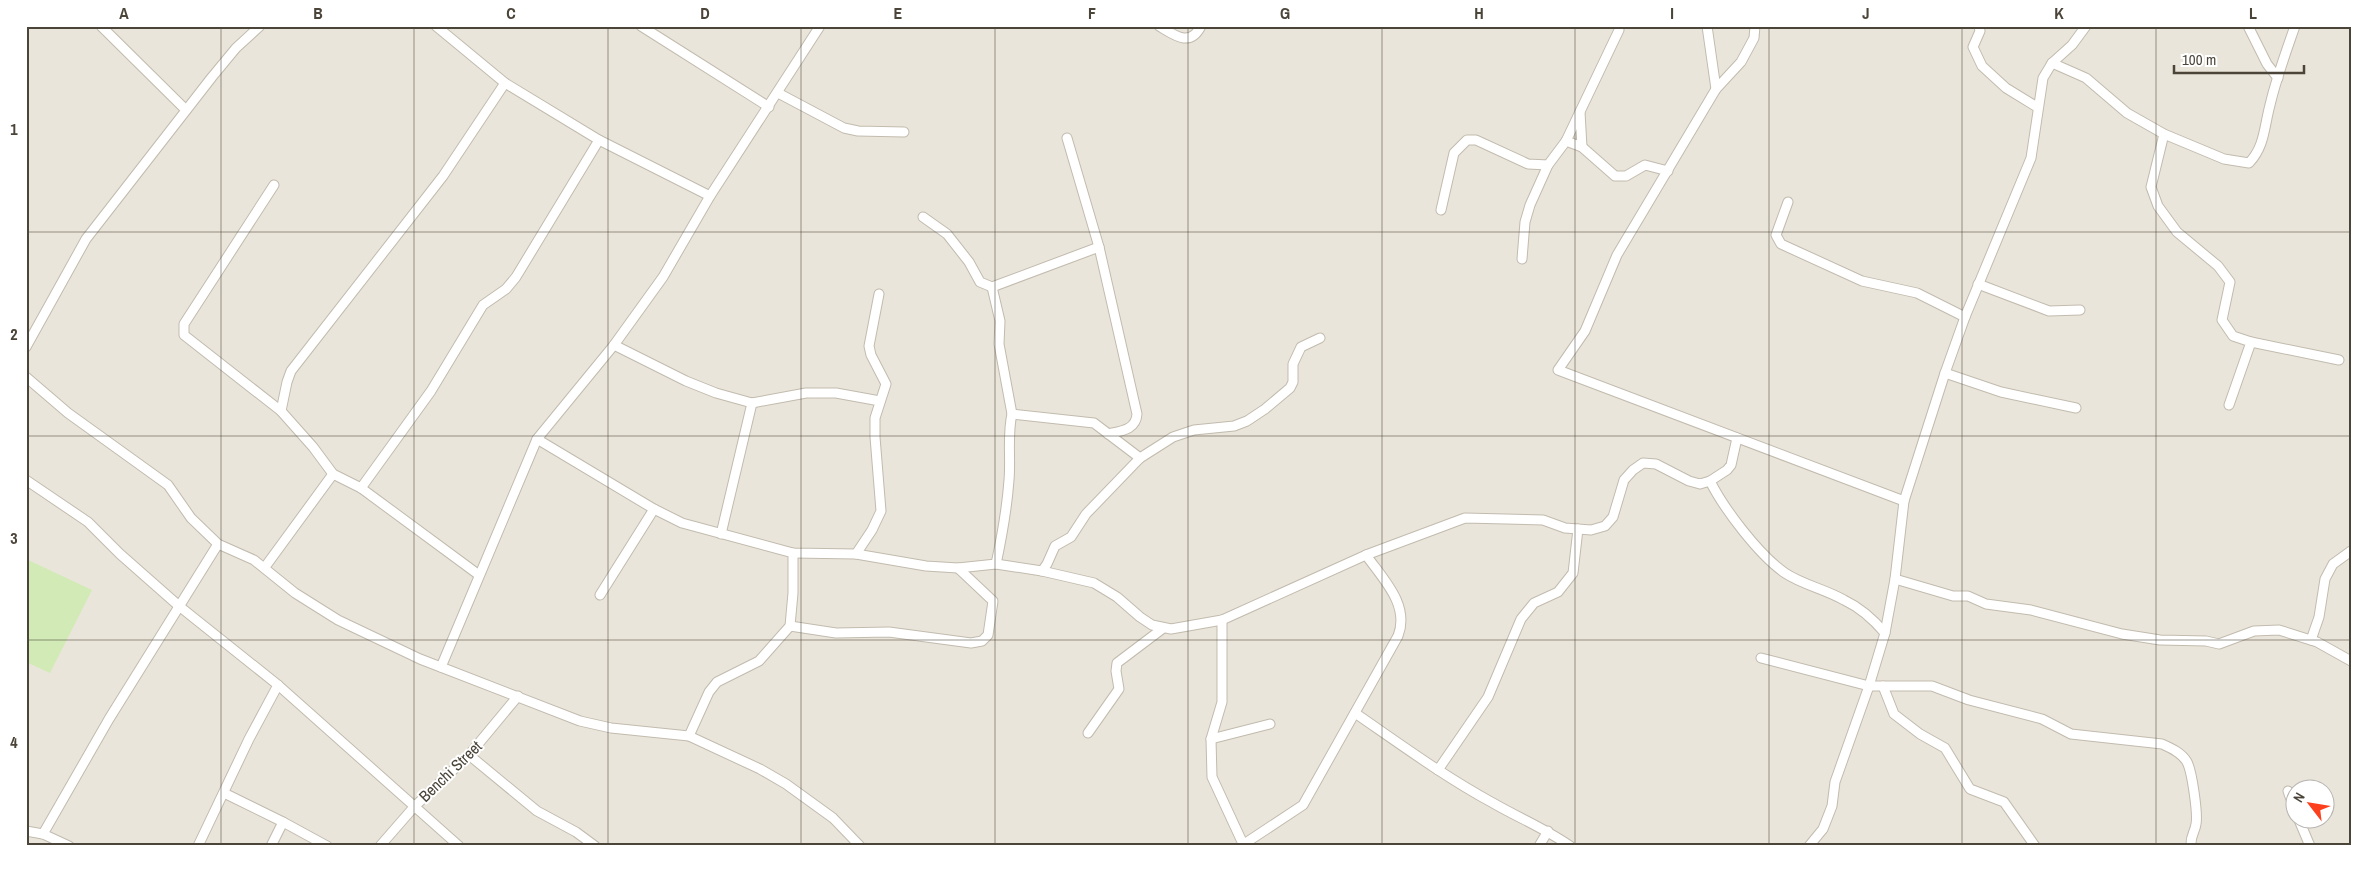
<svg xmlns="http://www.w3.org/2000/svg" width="2377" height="872" viewBox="0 0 2377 872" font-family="'Archivo Narrow',sans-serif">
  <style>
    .residential { fill: #eae5da; fill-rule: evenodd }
    .green { fill: #d2eab5 }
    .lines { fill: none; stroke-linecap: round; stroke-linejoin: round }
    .street-casing { stroke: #c2bbae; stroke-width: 11 }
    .street { stroke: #fff; stroke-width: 9 }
    .grid { fill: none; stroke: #4b4439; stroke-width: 1; stroke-opacity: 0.55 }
    .labels { text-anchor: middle; stroke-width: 4; stroke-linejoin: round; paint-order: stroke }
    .street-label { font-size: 16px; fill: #4b4439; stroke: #fff }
    .neatline { fill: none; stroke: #4b4439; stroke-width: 2 }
    .grid-label { font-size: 16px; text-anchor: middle; font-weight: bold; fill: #4b4439 }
  </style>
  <rect width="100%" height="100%" fill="#f6f3ec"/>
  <path class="residential" d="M26,26H2351V846H26ZM2294,790H2324V820H2294Z"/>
  <path class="green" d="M26,559L92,590L50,673L26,662Z"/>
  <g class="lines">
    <g class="street-casing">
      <g id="street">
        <path d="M101,26L186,110"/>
        <path d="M436,26L505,83L599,140L710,196"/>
        <path d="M641,26L769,107"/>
        <path d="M1159,26C1174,35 1190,48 1201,26"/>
        <path d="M1707,26L1716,89"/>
        <path d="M1755,26L1754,38L1741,62L1716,89L1617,255L1585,331L1558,370L1904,501"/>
        <path d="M1979,26L1980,31L1973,47L1982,66L2006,88L2037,107"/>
        <path d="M2248,26L2267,64L2278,78"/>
        <path d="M2052,63L2086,78L2127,113L2164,134L2224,159L2249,163C2265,146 2264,127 2270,105C2276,79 2286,52 2295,26"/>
        <path d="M778,93L844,128L858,131L904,132"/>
        <path d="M1580,112L1582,147"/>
        <path d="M2164,134L2151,187L2158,206L2177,232L2218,266L2230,282L2222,320L2233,336L2251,342L2229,405"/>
        <path d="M1067,138L1099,247L1137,414C1136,430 1121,431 1108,434"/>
        <path d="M1566,141L1582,147L1615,176H1626L1645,165L1668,171"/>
        <path d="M274,185L184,324V335L281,411L313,447L333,474L361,488L479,575"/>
        <path d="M1788,202L1776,235L1781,244L1862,281L1917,293L1965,317"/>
        <path d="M1441,210L1454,153L1467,140H1476L1528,164L1548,165"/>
        <path d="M923,217L947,234L969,262L980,282L992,287"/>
        <path d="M1522,259L1525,222L1530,205L1548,165L1566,141L1619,30"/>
        <path d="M1978,284L2049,311L2080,310"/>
        <path d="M2251,342L2339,360"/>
        <path d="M614,345L686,381L716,393L752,403L806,393H836L880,401"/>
        <path d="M26,347L86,239L212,77L236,48L260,26"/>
        <path d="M1945,373L2001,392L2076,408"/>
        <path d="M26,377L68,413L168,485L191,518L218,544L254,560L295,593L338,620L420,659L580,721L611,728L689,736L760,769L786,784L833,818L860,846"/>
        <path d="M281,411L287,382L291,371L443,176L505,83"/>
        <path d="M1012,414L1094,423L1140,458"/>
        <path d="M537,439L654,509L682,523L793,553L856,554L926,566L958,568L996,564L1042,571L1094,583L1117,597L1140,617L1152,625L1171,629L1222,620L1366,555L1465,518L1543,520L1565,528L1591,530L1605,526L1613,517L1624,480L1633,470L1643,463L1656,464L1689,481L1700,484L1710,481L1727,470L1731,465L1737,438"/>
        <path d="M26,480L88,522L120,554L179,606L278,685L459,846"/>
        <path d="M1710,481C1724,509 1759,555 1785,573C1803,585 1825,589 1844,600C1861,608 1873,619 1885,633"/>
        <path d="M361,488L431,391L483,305L506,289L516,277L599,140"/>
        <path d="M721,534L752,403"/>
        <path d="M856,554L872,530L881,511L875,437V418L886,384L871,355L869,346L879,294"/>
        <path d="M996,564C1002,536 1007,508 1009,480C1011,458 1007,435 1012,414L999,344L1000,321L992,287L1099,247"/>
        <path d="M265,567L333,474"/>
        <path d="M1042,571L1047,564L1055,546L1071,537L1086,514L1140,458L1173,437L1194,430L1234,426L1247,421L1265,409L1290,388L1293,382V364L1301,347L1320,338"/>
        <path d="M1895,579L1953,596H1968L1986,604L2031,610L2122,634L2160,640L2206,641L2219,644L2254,631L2279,630L2317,642L2351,661"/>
        <path d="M600,595L654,509"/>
        <path d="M1222,620V702L1211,739L1212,777L1244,846"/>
        <path d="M790,626L836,633L889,632L971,643L982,641L988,635L993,601L958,568"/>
        <path d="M2311,640L2319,617L2325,579L2333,564L2351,551"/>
        <path d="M1761,658L1869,686H1932L1969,700L2042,719L2071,734L2162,744C2171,748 2182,753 2187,762C2192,771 2198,814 2196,824C2195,832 2190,836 2191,846"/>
        <path d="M441,667L537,439L614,345L663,277L710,196L820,26"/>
        <path d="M1883,686L1894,714L1920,734L1945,748L1970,789L2004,802L2035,846"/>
        <path d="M1355,713C1400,744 1445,777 1493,803C1519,818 1546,829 1570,846"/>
        <path d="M1088,733L1119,689L1116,671L1117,663L1162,629"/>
        <path d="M689,736L709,692L717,682L759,661L790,626L793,593V553"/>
        <path d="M1211,739L1270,724"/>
        <path d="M469,755L537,811L576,832L595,846"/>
        <path d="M1438,770L1488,697L1521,619L1534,603L1558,592L1573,573L1578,529"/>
        <path d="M2288,791L2294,808"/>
        <path d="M224,793L283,822L327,846"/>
        <path d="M2299,820L2310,846"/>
        <path d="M26,831L43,834L69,846"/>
        <path d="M43,834L109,719L218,544"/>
        <path d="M1244,844L1303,805L1398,636C1410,605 1383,579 1366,555"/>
        <path d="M198,846L249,739L278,685"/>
        <path d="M271,846L283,822"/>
        <path d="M380,846L414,807L469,755L518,696"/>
        <path d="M1539,846L1548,831"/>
        <path d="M1809,846L1823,829L1832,806L1835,782L1869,686L1885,633L1895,579L1904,501L1945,373L1965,317L2031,158L2043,78L2052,63L2072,45L2086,26"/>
      </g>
    </g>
    <use href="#street" class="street"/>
  </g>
  <path class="grid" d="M221,26V846M414,26V846M608,26V846M801,26V846M995,26V846M1188,26V846M1382,26V846M1575,26V846M1769,26V846M1962,26V846M2156,26V846M26,232H2351M26,436H2351M26,640H2351"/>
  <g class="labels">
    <g class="street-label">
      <text transform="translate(450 771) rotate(-44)" y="6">Benchi Street</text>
    </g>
  </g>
  <rect width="2377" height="872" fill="none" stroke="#ffffff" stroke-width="55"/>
  <g transform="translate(2310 804) rotate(301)"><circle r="24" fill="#ffffff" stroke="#b7b4b0"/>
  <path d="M0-4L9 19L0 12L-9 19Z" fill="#fc3f1d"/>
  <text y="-8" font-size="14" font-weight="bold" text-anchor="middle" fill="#4b4439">N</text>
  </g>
  <path d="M2174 65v8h130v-8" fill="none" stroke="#4b4439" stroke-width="2.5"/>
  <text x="2182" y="65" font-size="15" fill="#4b4439" stroke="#ffffff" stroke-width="4" paint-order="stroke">100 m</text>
  <rect x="28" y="28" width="2322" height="816" class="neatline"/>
  <g class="grid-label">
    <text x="124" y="19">A</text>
    <text x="318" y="19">B</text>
    <text x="511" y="19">C</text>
    <text x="705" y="19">D</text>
    <text x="898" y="19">E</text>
    <text x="1092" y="19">F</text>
    <text x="1285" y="19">G</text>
    <text x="1479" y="19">H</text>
    <text x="1672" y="19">I</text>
    <text x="1866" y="19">J</text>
    <text x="2059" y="19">K</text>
    <text x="2253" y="19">L</text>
    <text x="14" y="135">1</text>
    <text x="14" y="340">2</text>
    <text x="14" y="544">3</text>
    <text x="14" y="748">4</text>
  </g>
</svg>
